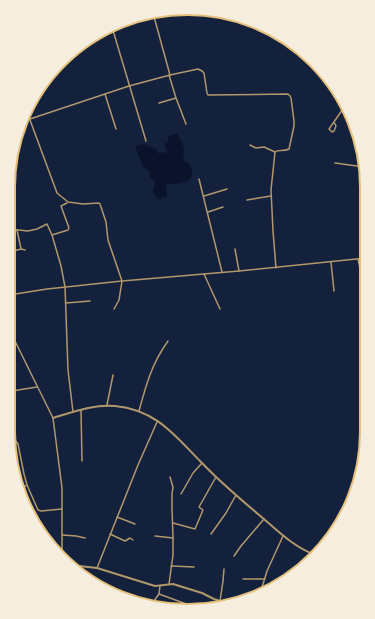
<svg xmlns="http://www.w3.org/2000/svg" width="375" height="619" viewBox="0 0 375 619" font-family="'Alegreya Sans',sans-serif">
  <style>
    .water { fill: #0b132b }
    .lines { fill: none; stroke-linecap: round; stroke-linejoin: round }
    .minor { stroke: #b1986c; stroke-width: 1.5 }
    .tertiary { stroke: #b1986c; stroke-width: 2 }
    .rim { fill: none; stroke: #e5c07b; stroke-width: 2 }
  </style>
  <rect width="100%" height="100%" fill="#14213d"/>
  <path class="water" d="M178,133C178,137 180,139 182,142C185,148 184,155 183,160L190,164C191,167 192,171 192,174C192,184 174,184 166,184L167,197L158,199L153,192L155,182L150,177L149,171L143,167L135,146L144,144C150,148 152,146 157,149L156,150L160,154L162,152L165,153L167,150L165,148V143H168V136Z"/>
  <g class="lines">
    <g class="minor">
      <path d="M153,13L170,75"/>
      <path d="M112,27L146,141"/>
      <path d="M169,75L176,98L186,124"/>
      <path d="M105,94L116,129"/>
      <path d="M159,103L176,98"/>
      <path d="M30,120L57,193L68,202L83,204L99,203L100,204L106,222L108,240L122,281L119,300L114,309"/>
      <path d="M21,122L129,86L170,75L198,69L202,71L204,73L207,93L208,95L288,94L290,96L291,98L294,121V126L289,149C284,152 278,149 275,152L264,147L256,148L250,145"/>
      <path d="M334,122L336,126L334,131L332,132L329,129L345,106"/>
      <path d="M275,152L271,190L273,231L276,268"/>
      <path d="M335,163L364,167"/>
      <path d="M199,179L222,272"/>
      <path d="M204,196L227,189"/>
      <path d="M247,200L271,196"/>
      <path d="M208,212L223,207"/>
      <path d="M9,229L28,231L37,229L47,224L52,235L61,266L65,287L68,370L73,412"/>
      <path d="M17,230L21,249"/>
      <path d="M52,235L68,230L69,228L61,206L67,203"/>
      <path d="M235,249L239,271"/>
      <path d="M9,252L21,249L25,250"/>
      <path d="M358,259L364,287"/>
      <path d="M331,262L334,291"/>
      <path d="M204,274L220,309"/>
      <path d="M9,295L47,289L122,281L239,271L366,258"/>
      <path d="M66,303L90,301"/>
      <path d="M9,329L53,418L62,488V557"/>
      <path d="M8,377L12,391"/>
      <path d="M8,391H12L37,387"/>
      <path d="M107,405L113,375"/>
      <path d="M81,410L82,461"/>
      <path d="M139,411C146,385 152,363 168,341"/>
      <path d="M8,431L18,444L24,474L27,485L38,510L41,511L62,509"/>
      <path d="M18,491L27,485"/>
      <path d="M181,494L193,473L202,463"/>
      <path d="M117,517L135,524"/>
      <path d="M173,523L195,529L203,510L199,507L216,477"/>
      <path d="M110,534L125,541L130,538L133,540"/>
      <path d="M211,534L226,513L236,495"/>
      <path d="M62,535L76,536L85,538"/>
      <path d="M155,536L173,538"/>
      <path d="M234,556L241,546L264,519"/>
      <path d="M171,566L194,567"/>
      <path d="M97,568L138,465L157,422"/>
      <path d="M243,579H265"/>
      <path d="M169,584L173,555V538L172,508V494L173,487L170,477"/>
      <path d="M159,594L200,609"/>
      <path d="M260,594L267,571L283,536"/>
      <path d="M220,601L223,581L224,569"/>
      <path d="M151,605L159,594L160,586"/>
      <path d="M184,611L187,605"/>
    </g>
    <g class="tertiary">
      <path d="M53,418C73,412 94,404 115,406C157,410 175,436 202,463C219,481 239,498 258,514C277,530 292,546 315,555"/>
      <path d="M70,565L97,568L155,586L173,584L202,593L214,599L230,604"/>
    </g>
  </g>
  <path d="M0 0H375V619H0ZM187 15H188A172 172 0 0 1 360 187V432A172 172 0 0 1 188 604H187A172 172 0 0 1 15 432V187A172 172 0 0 1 187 15Z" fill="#f5edde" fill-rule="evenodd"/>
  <path class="rim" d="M187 15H188A172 172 0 0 1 360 187V432A172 172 0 0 1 188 604H187A172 172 0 0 1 15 432V187A172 172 0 0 1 187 15Z"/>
</svg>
